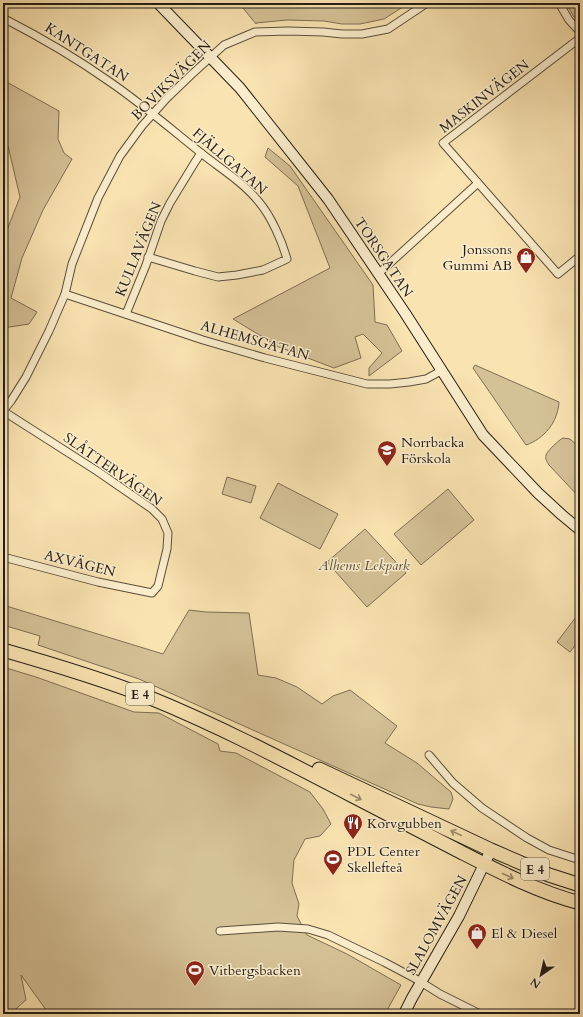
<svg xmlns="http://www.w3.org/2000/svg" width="583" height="1017" viewBox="0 0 583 1017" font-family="Cardo,serif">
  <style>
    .green { fill: #d5c196; stroke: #7d6e54 }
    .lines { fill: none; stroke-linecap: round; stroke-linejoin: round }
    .street-casing { stroke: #5a4e3a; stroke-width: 9 }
    .secondary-casing { stroke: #251c13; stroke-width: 12 }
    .highway-casing { stroke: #251c13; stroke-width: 15 }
    .street { stroke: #fbedcc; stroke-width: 7 }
    .secondary { stroke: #fbedcc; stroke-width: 10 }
    .highway { stroke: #f9e3b1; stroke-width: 13 }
    .oneway { stroke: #9a896a }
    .labels { text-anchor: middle; stroke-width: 3; stroke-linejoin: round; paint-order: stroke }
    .shield { fill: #fbedcc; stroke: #655b4a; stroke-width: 1 }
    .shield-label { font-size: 13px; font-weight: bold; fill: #251c13 }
    .street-label { font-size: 14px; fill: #251c13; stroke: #fbedcc }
    .poi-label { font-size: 14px; fill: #251c13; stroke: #fbedcc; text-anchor: start }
    .park-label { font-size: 14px; font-style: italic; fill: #5a4e3a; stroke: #fbedcc }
  </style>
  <rect width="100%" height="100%" fill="#f9e3b1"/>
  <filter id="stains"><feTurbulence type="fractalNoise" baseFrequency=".005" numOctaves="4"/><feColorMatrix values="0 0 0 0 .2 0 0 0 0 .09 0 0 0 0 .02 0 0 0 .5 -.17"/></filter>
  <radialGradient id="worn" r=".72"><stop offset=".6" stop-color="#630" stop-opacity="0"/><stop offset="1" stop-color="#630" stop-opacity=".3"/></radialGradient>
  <g class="green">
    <path d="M239,3H409L384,19L360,24H342L324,21L287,20L256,23V24Z"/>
    <path d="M566,3H580V23L574,17Z"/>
    <path d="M3,80L59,111L58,139L64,153L72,159L43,210L22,258L11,298L37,312L29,324L3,328V240L20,197L8,146L3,144Z"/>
    <path d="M268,148L290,166L373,285L375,322L387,325L402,351L369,376V368L382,353L363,334L355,337L361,358L334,368L279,347L233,319L330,268L298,186L265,157Z"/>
    <path d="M475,365L559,402C558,422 544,439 526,445L473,368Z"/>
    <path d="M563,438L570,439L580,448V498L549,465C547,462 545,459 546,455C548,450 559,440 563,438Z"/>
    <path d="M227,477L256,486L251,503L222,494Z"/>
    <path d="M278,483L338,514L320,549L260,518Z"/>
    <path d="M448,489L474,520L421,565L394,534Z"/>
    <path d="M365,529L406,573L367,607L327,562Z"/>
    <path d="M3,605L163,654L189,610L206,612L249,613L258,675L276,678L297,687L322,704L333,696L350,690L397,726L385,743L417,763L451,792L453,799L449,809L431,807L418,804L139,679L38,645L40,636L3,625Z"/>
    <path d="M576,617L580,620V639L570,652L557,642Z"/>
    <path d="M3,667L36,677L134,712L159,713L218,744L220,751L236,753L310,792L323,809L331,824L320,836L305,839L294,860L292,883L299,904L297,916L307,935L347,954L401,985L385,1014H49L21,975L26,1000L10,1014H3Z"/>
  </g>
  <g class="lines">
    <g class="street-casing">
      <g id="street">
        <path d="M559,3L569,20L580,32"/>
        <path d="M3,18C40,37 76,58 110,82C142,104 171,129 201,153C221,169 243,182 259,202C271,216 282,241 287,259L263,270L237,275L218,277L195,271L148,257"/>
        <path d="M580,38L443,143L558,274L580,256"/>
        <path d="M378,274L478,183"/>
        <path d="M65,294L203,340L265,358L367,384H390L409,382L426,379L441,371"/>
        <path d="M126,314L146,265L161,221L170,203L195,162L201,153"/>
        <path d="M3,411L11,401L26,377L49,331L65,294L72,264L98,198L120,156L142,126L167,98L191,75L224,45L255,32L288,31L323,32L342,34H362L388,29L427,3"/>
        <path d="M3,411L97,471L152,509L162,519L168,533L167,549L158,586L152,593L98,582L3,557"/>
        <path d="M429,755L453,783L482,808L527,838L549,850L580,860"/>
        <path d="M220,931L278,927L308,929L328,935L384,962L416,979L440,994L480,1014"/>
      </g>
    </g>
    <g class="secondary-casing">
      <g id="secondary">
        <path d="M158,3L240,88L328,199L405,313L483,435L538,493L562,515L580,530"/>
        <path d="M404,1014L412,998L459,916L491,850"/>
      </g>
    </g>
    <g class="highway-casing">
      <g id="highway">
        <path d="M3,650C52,664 100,678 148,697C217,725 284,760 351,795C386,813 420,831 455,849C496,870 535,891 580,903"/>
        <path d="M319,769L491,850L549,875L580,885"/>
      </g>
    </g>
    <use href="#street" class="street"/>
    <use href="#secondary" class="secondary"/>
    <use href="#highway" class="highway"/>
  </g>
  <defs><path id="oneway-shaft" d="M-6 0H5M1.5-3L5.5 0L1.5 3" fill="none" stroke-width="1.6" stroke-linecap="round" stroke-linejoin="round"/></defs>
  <g class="oneway">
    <use href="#oneway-shaft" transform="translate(356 797) rotate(27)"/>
    <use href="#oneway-shaft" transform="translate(456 833) rotate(-155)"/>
    <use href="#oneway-shaft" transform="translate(508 876) rotate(25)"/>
  </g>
  <defs>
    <g id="shop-pin" transform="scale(1)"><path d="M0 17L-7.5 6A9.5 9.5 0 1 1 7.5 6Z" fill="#8f2418" stroke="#fbedcc"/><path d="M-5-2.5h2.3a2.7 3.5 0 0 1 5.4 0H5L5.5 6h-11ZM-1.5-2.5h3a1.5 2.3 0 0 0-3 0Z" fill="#fff"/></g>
    <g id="school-pin" transform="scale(1)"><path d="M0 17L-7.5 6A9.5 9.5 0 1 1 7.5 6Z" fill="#8f2418" stroke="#fbedcc"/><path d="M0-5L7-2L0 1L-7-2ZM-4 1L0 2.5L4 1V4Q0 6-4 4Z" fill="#fff"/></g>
    <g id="restaurant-pin" transform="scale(1)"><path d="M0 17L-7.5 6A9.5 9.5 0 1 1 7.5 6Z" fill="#8f2418" stroke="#fbedcc"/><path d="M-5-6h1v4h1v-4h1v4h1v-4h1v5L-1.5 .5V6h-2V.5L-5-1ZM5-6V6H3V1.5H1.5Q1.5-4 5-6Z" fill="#fff"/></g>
    <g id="stadium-pin" transform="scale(1)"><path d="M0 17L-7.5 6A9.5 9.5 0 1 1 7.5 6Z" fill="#8f2418" stroke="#fbedcc"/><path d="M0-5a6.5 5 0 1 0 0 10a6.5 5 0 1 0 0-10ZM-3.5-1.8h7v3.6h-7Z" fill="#fff"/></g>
  </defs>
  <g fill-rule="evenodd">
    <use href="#shop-pin" x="526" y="257"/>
    <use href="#school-pin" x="387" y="450"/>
    <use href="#restaurant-pin" x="353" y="823"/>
    <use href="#stadium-pin" x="333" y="859"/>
    <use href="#shop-pin" x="477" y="933"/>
    <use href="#stadium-pin" x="195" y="970"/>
  </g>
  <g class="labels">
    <g class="shield">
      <rect x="126" y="683" width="28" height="22" rx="3"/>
      <rect x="521" y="858" width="28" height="22" rx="3"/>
    </g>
    <g class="shield-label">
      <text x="140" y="699">E 4</text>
      <text x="535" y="874">E 4</text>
    </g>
    <g class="street-label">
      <text transform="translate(87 52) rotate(33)" y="5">KANTGATAN</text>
      <text transform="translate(171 80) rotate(-45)" y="5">BOVIKSVÄGEN</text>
      <text transform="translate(484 96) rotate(-38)" y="5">MASKINVÄGEN</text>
      <text transform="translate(230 161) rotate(41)" y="5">FJÄLLGATAN</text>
      <text transform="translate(138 249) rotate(-68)" y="5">KULLAVÄGEN</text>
      <text transform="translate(384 257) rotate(56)" y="5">TORSGATAN</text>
      <text transform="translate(255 340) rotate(16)" y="5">ALHEMSGATAN</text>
      <text transform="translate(113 469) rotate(35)" y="5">SLÅTTERVÄGEN</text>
      <text transform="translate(80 563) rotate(14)" y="5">AXVÄGEN</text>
      <text transform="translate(436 925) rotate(-61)" y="5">SLALOMVÄGEN</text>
    </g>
    <g class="poi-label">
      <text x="512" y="254" text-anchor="end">Jonssons<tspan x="512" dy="16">Gummi AB</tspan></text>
      <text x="401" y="447">Norrbacka<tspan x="401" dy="16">Förskola</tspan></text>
      <text x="367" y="828">Korvgubben</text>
      <text x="347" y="856">PDL Center<tspan x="347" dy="16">Skellefteå</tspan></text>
      <text x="491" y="938">El &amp; Diesel</text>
      <text x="209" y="975">Vitbergsbacken</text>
    </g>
    <g class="park-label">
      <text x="364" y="570">Alhems Lekpark</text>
    </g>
  </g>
  <rect width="583" height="1017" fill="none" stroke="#f9e3b1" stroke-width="16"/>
  <rect x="4" y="4" width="575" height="1009" fill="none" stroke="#251c13" stroke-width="2"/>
  <rect x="8" y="8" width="567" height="1001" fill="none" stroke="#251c13"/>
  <g transform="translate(541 975) rotate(214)" stroke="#fbedcc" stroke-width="3" paint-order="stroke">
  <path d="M0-3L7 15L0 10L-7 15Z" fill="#251c13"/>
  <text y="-6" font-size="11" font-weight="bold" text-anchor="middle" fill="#251c13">N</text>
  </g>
  <rect width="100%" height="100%" filter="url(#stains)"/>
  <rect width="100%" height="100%" fill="url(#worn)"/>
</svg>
